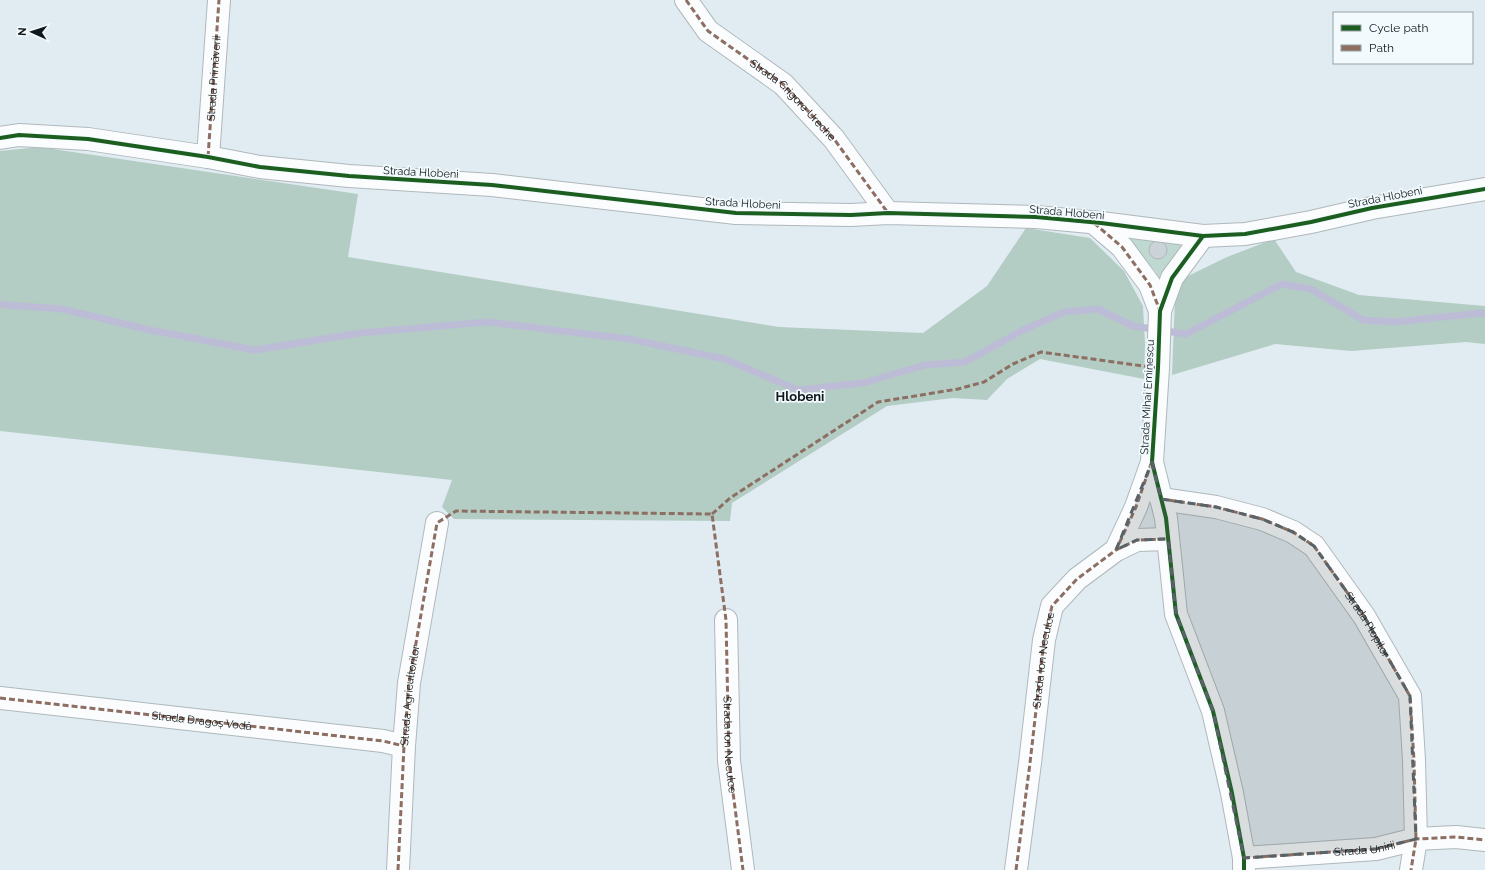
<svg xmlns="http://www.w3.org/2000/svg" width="1485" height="870" viewBox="0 0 1485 870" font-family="Raleway,sans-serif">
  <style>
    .green { fill: #bfd8d0 }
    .forest { fill: #b3cdc4 }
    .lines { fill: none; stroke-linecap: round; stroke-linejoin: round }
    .stream { stroke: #bdbcd7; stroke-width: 7 }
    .building { fill: #cbd2d8; stroke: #b0b7bc }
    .minor-casing { stroke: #afb8bc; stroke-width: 24 }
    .minor { stroke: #fafcfd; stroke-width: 22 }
    .quiet { stroke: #8d6e63; stroke-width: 3; stroke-dasharray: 6 3; stroke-linecap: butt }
    .cycleway-casing { stroke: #f2fafe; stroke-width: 6 }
    .cycleway { stroke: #1b5e20; stroke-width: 4 }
    .marked { fill: #596266; fill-opacity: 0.2; stroke: #596266; stroke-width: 3; stroke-dasharray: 8 5; stroke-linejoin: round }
    .labels { text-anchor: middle; stroke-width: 3.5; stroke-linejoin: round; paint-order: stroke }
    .street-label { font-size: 11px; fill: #10181b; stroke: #f2fafe }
    .quarter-label { font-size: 13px; font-weight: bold; fill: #10181b; stroke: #f2fafe }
  </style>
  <rect width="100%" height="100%" fill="#e1ecf2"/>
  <path class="green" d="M1122,234L1188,244L1160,288L1156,272Z"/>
  <g class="forest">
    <path d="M39,147L358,194L348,257L779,327L923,333L987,286L1026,228L1090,238L1124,271L1143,306L1145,344L1144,379L1040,359L1007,379L987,400L953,398L887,406L732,503L730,521L454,519L442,507L452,480L0,431V151Z"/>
    <path d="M1274,239L1296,272L1359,295L1485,306V344L1466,342L1351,351L1275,344L1172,375L1175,299L1186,277L1227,257Z"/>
  </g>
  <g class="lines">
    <path class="stream" d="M0,304L7,305L62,309L150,330L255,350L360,333L487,322L629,339L725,359L798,390L863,383L925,365L965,362L1021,331L1064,312L1098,309L1133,326L1186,334L1282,284L1311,289L1363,320L1396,322L1481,313L1485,314"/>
  </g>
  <circle class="building" cx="1158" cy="250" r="9"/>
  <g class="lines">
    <g class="minor-casing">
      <g id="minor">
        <path id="s1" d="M686,0L708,31L783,84L834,139L888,213"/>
        <path d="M0,138L19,135L88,139L208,157L260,167L349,176L492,185L736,213L851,215L888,213L1036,217L1101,223L1203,236L1245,234L1311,222L1372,208L1485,189"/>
        <path id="s2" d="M208,157L219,0"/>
        <path d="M1094,223L1122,247L1150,285L1160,311"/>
        <path d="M1203,236L1172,278L1160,311L1158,368L1152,462L1166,518L1176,614L1213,711L1232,793L1244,858V870"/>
        <path d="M1161,499L1216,507L1262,519L1293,532L1314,546L1364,616L1410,696L1414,760L1416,839L1411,870"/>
        <path d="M1116,550L1137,540L1168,539"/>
        <path d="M726,620L729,761L743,870"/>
        <path d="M0,698L383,741L404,746"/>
        <path id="s3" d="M1244,858L1376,849L1416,839L1456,837L1485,840"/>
        <path d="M398,870L404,746L409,683L437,523"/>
        <path id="s4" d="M1016,870L1030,763L1044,640L1052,606L1077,579L1116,550L1136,507L1152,462"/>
      </g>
    </g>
    <use href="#minor" class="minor"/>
    <g class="quiet">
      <path d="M686,0L708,31L783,84L834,139L888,213"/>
      <path d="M208,157L219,0"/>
      <path d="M1094,223L1122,247L1150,285L1160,311"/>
      <path id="s5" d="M1161,499L1216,507L1262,519L1293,532L1314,546L1364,616L1410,696L1414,760L1416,839L1411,870"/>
      <path d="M712,514L730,498L878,402L958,389L984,382L1013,364L1041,352L1158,368"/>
      <path d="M1116,550L1137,540L1168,539"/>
      <path id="s6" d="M0,698L383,741L404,746"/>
      <path d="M1244,858L1376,849L1416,839L1456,837L1485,840"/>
      <path id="s7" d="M398,870L404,746L409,683L437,523L456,511L712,514L726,620L729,761L743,870"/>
      <path d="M1016,870L1030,763L1044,640L1052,606L1077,579L1116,550L1136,507L1151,464"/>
    </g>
    <g class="cycleway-casing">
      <g id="cycleway">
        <path d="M0,138L19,135L88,139L208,157L260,167L349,176L492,185L736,213L851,215L888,213L1036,217L1101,223L1203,236L1245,234L1311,222L1372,208L1485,189"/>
        <path d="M1203,236L1172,278L1160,311L1158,368L1152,462L1166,518L1176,614L1213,711L1232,793L1244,858V870"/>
      </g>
    </g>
    <use href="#cycleway" class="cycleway"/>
  </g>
  <path class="marked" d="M1152,462L1161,499L1216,507L1262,519L1293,532L1314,546L1364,616L1410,696L1416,839L1376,849L1244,858L1213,711L1176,614L1168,539L1137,540L1116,550Z"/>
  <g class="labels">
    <g class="street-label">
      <text dy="4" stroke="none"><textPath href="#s2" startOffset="79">Strada Primăverii</textPath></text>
      <text dy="4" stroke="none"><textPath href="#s1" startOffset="148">Strada Grigore Ureche</textPath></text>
      <text transform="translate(421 172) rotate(3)" y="4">Strada Hlobeni</text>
      <text transform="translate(1385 197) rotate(-11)" y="4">Strada Hlobeni</text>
      <text transform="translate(743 203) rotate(3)" y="4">Strada Hlobeni</text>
      <text transform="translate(1067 212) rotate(5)" y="4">Strada Hlobeni</text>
      <text transform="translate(1147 397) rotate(-87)" y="4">Strada Mihai Eminescu</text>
      <text dy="4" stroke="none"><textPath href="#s5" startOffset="257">Strada Plopilor</textPath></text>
      <text dy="4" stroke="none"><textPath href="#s4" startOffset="212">Strada Ion Neculce</textPath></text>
      <text dy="4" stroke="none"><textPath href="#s7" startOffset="175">Strada Agricultorilor</textPath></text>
      <text dy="4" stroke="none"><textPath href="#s6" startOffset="203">Strada Dragoș Vodă</textPath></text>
      <text dy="4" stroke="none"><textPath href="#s7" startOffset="860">Strada Ion Neculce</textPath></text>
      <text dy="4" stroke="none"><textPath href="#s3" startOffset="121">Strada Unirii</textPath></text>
    </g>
    <g class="quarter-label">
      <text x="800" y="401">Hlobeni</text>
    </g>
  </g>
  <rect x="1333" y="12" width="140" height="52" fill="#f2fafe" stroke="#98a0a3"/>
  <rect x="1341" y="25" width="20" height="6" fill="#1b5e20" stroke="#98a0a3"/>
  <text x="1369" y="32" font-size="12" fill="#10181b">Cycle path</text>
  <rect x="1341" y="45" width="20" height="6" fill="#8d6e63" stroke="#98a0a3"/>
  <text x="1369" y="52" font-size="12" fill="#10181b">Path</text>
  <g transform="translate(32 32) rotate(273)" stroke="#f2fafe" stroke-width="3" paint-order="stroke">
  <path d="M0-3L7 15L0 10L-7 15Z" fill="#10181b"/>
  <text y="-6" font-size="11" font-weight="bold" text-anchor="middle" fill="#10181b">N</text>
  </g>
</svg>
